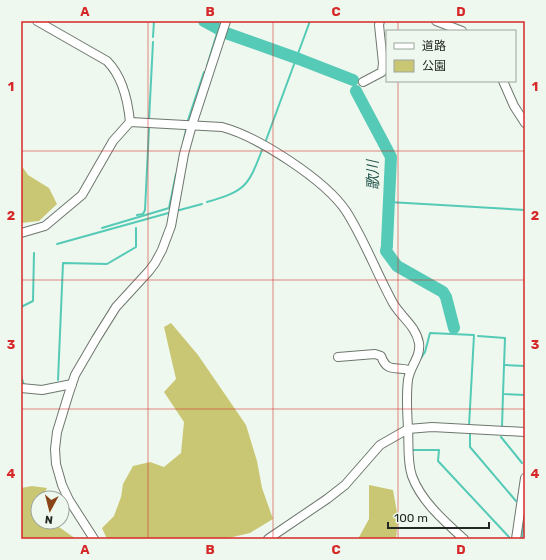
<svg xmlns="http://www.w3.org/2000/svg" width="546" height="560" viewBox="0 0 546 560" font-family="Rubik,'Noto Sans JP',sans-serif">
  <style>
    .green { fill: #cac774 }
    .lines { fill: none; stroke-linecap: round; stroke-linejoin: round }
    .stream { stroke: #54cab7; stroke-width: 2 }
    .river { stroke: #54cab7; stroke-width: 12 }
    .minor-casing { stroke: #6e776d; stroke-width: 10 }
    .minor { stroke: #fff; stroke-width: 8 }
    .grid { fill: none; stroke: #d62828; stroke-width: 1; stroke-opacity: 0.55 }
    .labels { text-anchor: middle; stroke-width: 3; stroke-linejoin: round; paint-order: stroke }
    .water-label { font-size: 15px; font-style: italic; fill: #23554d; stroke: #eef8ee }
    .neatline { fill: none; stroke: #d62828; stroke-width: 1.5 }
    .grid-label { font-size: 13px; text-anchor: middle; font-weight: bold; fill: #d62828 }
  </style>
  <rect width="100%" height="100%" fill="#eef8ee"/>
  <g class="green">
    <path d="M21,165L28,175L49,188L57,204L39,221L21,223Z"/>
    <path d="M171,323L198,355L246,425L257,461L262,488L273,519L250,533L224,539H107L102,528L114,516L121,497L123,484L133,466L150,462L164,467L181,453L184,422L164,392L176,379L164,327Z"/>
    <path d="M369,485L393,490L398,518L396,539H358L369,519Z"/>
    <path d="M32,486L47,488L42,498H38V507L36,511L38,512V522H52L76,539H21V488Z"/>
  </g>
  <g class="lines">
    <g class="stream">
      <path d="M153,37L154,21"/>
      <path d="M207,66L218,30"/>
      <path d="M149,120L153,42"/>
      <path d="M188,120L204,72"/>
      <path d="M265,143L310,21"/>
      <path d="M183,144L186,130"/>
      <path d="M207,202C245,191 248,187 262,150"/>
      <path d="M389,202L525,210"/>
      <path d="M176,211L202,204"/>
      <path d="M137,215L143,214L145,210L149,128"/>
      <path d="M102,228L169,208L176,174"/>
      <path d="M57,244L172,212"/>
      <path d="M21,307L33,301L34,253"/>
      <path d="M478,336L505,338L503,394L525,395"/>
      <path d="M419,361L425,352L430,333L474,335L469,426"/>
      <path d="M505,365L525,366"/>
      <path d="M21,376L24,385"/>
      <path d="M58,380L63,263L107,264L136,247V228"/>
      <path d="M502,427L503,394"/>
      <path d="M470,431V447L516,501"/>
      <path d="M501,437L522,463"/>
      <path d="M412,448V450H439L438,461L509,537"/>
      <path d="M522,539L525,514"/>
    </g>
    <g class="river">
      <path d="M204,21L226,33L299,59L353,80"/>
      <path d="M356,91L391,157L387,243"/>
      <path d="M387,246L386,251L397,266L443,292L446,297L454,328"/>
    </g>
    <g class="minor-casing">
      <g id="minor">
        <path d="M37,21L107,61C122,76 128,101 130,122"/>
        <path d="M436,21L462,31"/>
        <path d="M503,81L514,106L525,123"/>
        <path d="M363,82L382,72L383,63L379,25L380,21"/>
        <path d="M21,233L45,226L82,195L113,141L130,122L222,127C259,137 325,180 346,211C364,239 377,274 393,303C401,317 416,326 419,343C421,357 410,366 408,380C406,396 407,412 408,428C409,444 407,462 412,476C421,501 445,522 464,539"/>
        <path d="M338,357L375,354L381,356C387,373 395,366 409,370"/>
        <path d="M21,388L42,390L72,384"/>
        <path d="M94,539L69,500L62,485L56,464L55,449L57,432L68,396L75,375L96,339L116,307L149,271L155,263L162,250L171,226L184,154L192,125L226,21"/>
        <path d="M268,539L327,499L345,485L380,445L408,429L432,427L525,432"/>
        <path d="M516,539L525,478"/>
      </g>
    </g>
    <use href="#minor" class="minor"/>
  </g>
  <path class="grid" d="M148,21V539M273,21V539M398,21V31M398,81V539M21,151H525M21,280H525M21,409H525"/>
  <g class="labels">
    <g class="water-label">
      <text transform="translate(373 175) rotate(-91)" y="5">歌川</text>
    </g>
  </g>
  <rect width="546" height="560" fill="none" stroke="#eef8ee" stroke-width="44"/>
  <rect x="386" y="30" width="130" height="52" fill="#eef8ee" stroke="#9da59d"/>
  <rect x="394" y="43" width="20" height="6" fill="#ffffff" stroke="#9da59d"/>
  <text x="422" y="50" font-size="12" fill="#242824">道路</text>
  <rect x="394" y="60" width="20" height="12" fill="#cac774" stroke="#9da59d"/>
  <text x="422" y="70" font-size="12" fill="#242824">公園</text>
  <g transform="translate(50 510) rotate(187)"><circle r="19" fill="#eef8ee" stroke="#9da59d"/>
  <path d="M0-3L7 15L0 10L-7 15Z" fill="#894518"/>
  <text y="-6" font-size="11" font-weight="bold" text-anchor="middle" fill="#242824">N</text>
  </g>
  <path d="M388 522v6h101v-6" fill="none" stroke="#242824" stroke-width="2"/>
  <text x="394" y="522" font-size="12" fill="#242824" stroke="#eef8ee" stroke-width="3" paint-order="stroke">100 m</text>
  <rect x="22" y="22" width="502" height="516" class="neatline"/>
  <g class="grid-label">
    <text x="85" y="16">A</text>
    <text x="210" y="16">B</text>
    <text x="336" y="16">C</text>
    <text x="461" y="16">D</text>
    <text x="11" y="91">1</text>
    <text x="535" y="91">1</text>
    <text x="11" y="220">2</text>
    <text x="535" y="220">2</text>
    <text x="11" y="349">3</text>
    <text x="535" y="349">3</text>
    <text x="11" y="478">4</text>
    <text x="535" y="478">4</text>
    <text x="85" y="554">A</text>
    <text x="210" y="554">B</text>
    <text x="336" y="554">C</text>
    <text x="461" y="554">D</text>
  </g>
</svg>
